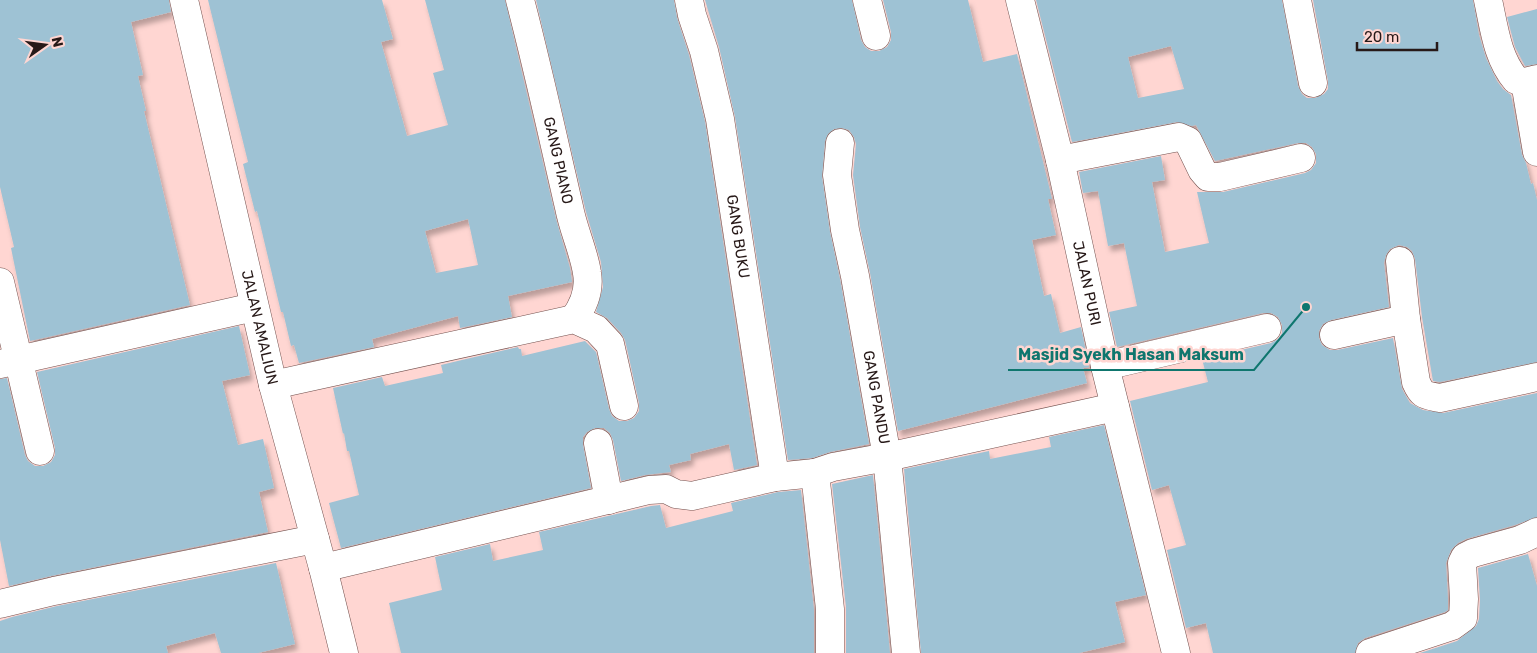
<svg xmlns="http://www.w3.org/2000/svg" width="1537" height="653" viewBox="0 0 1537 653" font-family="Rubik,sans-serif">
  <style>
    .building { fill: #9ec2d4; fill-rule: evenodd; filter: url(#shadow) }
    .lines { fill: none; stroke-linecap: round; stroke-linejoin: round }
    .minor-casing { stroke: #74524f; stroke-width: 29 }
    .minor { stroke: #fff; stroke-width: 28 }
    .labels { text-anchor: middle; stroke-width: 5; stroke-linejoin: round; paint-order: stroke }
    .street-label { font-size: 15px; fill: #271918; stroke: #ffd6d2 }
    .leader { fill: none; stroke: #0f766e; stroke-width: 2 }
    .callout-dot { fill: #0f766e; stroke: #ffd6d2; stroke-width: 2 }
    .callout-label { font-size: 16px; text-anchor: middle; font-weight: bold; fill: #0f766e; stroke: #ffd6d2; stroke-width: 5; stroke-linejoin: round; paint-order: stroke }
  </style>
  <defs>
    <filter id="shadow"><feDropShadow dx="3" dy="5.5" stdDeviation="2.5" flood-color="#0004"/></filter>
  </defs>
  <rect width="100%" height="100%" fill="#ffd6d2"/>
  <g class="building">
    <path d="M0,0H169L171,12L131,22L143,75L138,76L146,111H144L190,305L30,341L11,248L14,247L0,187Z"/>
    <path d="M208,0H382L393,39L381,42L407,136L448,125L433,73L444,70L425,0H505L556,219L570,268L572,282L508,296L512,317L460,328L458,316L372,339L374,347L299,363L294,345L291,346L283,312H281L257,211L255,212L243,164L248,162ZM468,219L478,265L436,273L425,231Z"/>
    <path d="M536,0H674L677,18L689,55L705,122L757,465L734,470L729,444L690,454L691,460L669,465L671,472L645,475L621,481L613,440L610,433L604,428H595L587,432L583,437V445L591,488L341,548L329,503L359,495L349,451H347L344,433L343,434L333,388L382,377L385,386L443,373L441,365L466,359L518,347L519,349H521L522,356L585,341L596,352L609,409L612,416L619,421H627L634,418L639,411V403L625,340L621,333L607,318L596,312L603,287L601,262L586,212Z"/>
    <path d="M705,0H852L861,40L865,47L871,51H879L887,47L891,40V32L883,0H968L983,62L1017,54L1052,199H1048L1056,235L1032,240L1044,296L1051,294L1060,333L1081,327L1089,367L1083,368L1087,383L898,431L870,273L860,227L853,175L856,144L854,137L849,130L842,128L834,129L828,134L825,141L822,177L830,232L840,279L869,444L830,452L812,458L788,460L735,117L719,47Z"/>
    <path d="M1036,0H1282L1298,86L1302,94L1307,98H1315L1324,94L1328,89V81L1313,0H1473L1479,35L1486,58L1497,81L1503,89L1511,95L1522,155L1526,163L1531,184L1533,183L1537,200V362L1440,382L1433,381L1422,317L1415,259L1412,251L1407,247L1399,245L1390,249L1386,255L1384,263L1389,307L1331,320L1323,324L1319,331V338L1322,345L1330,350H1337L1393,338L1402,389L1410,403L1423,410L1443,413L1537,393V517L1515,525L1466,539L1458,543L1451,550L1446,563L1448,599V610L1445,612L1365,638L1358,643L1355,653H1213L1206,623L1186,628L1167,550L1186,545L1169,485L1152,490L1130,401L1208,382L1202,359L1271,343L1278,339L1282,333V325L1278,317L1271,313H1263L1117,347L1109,312L1137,306L1124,243L1108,246L1098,191L1083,193L1079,172L1161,156L1165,180L1152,182L1165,252L1209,243L1197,192H1223L1305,173L1311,170L1316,163V154L1312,147L1306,143H1298L1215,161L1196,125L1192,126L1177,122L1072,142ZM1171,46L1184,89L1138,98L1128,57Z"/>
    <path d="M1537,9V64L1525,66L1515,47L1507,17Z"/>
    <path d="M239,326L250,375L222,381L238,445L263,439L274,488L259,492L268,532L51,576L9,586L0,540V379L7,378L25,455L28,461L35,466H43L51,462L55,455V448L37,372Z"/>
    <path d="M1104,425L1146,595L1115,602L1125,642L1079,653H921L904,469L989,451L990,459L1051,447L1049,437Z"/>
    <path d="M873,475L890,653H846V607L832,484Z"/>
    <path d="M801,490L814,610V653H401L389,603L442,590L435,557L490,544L493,561L543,550L539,532L651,506L660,505L666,528L733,511L731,503L778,492Z"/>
    <path d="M1528,554L1537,586V653H1420L1457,641L1476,626L1479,619L1480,600L1478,568Z"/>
    <path d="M276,563L295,644L258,653H221L215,633L166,646L168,653H0V621L12,617L57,606Z"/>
  </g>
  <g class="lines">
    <g class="minor-casing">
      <g id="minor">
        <path id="s1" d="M184,0L273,385L323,568L344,653"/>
        <path id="s2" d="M520,0C538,68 553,138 569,207C573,229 584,252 587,273C590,290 584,305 574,319"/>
        <path id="s3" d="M689,0L692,15L704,51L720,119L775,477"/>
        <path d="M867,0L876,36"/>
        <path id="s4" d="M1020,0L1060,160L1105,366L1176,653"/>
        <path d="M1297,0L1313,83"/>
        <path d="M1488,0C1494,27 1497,58 1516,80L1525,82L1537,79"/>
        <path d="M1525,82L1537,152"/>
        <path id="s5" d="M840,143L837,175L845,230L855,276L887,457L906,653"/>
        <path d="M1060,160L1179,137L1188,141L1202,170L1208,177H1220L1301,158"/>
        <path d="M1400,261L1406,319L1416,382C1422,396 1425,395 1440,398L1537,377"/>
        <path d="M0,282L40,451"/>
        <path d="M1334,335L1406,319"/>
        <path d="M0,364L254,307"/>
        <path d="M1105,366L1267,328"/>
        <path d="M273,385L574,319L596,329L610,344L624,406"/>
        <path d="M598,443L609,500"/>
        <path d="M815,473L830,609V653"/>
        <path d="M323,568L649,490L666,489L676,494L692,496L775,477L815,473L833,467L887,457L1115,407"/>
        <path d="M0,604L54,591L315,539"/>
        <path d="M1370,653L1452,626L1463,618L1464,599L1462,563L1465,557L1473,553L1520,540L1537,532"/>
      </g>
    </g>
    <use href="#minor" class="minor"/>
  </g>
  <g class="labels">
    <g class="street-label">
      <text dy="5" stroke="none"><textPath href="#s2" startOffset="165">GANG PIANO</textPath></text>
      <text dy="5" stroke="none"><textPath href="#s3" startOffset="242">GANG BUKU</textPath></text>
      <text dy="5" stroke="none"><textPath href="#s4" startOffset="291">JALAN PURI</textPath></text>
      <text dy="5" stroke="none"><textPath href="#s1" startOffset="336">JALAN AMALIUN</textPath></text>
      <text dy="5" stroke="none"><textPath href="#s5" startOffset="258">GANG PANDU</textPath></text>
    </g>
  </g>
  <path class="leader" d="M1306 307L1254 370H1008"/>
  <circle class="callout-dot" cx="1306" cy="307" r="5"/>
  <g class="callout-label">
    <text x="1131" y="360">Masjid Syekh Hasan Maksum</text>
  </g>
  <g transform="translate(45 45) rotate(76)" stroke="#ffd6d2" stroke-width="4" paint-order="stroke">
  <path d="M0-4L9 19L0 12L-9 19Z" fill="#271918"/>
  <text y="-8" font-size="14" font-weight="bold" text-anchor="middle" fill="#271918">N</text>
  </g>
  <path d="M1357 42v8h80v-8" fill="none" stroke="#271918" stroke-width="2.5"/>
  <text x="1364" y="42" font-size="15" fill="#271918" stroke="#ffd6d2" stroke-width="4" paint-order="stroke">20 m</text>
</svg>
